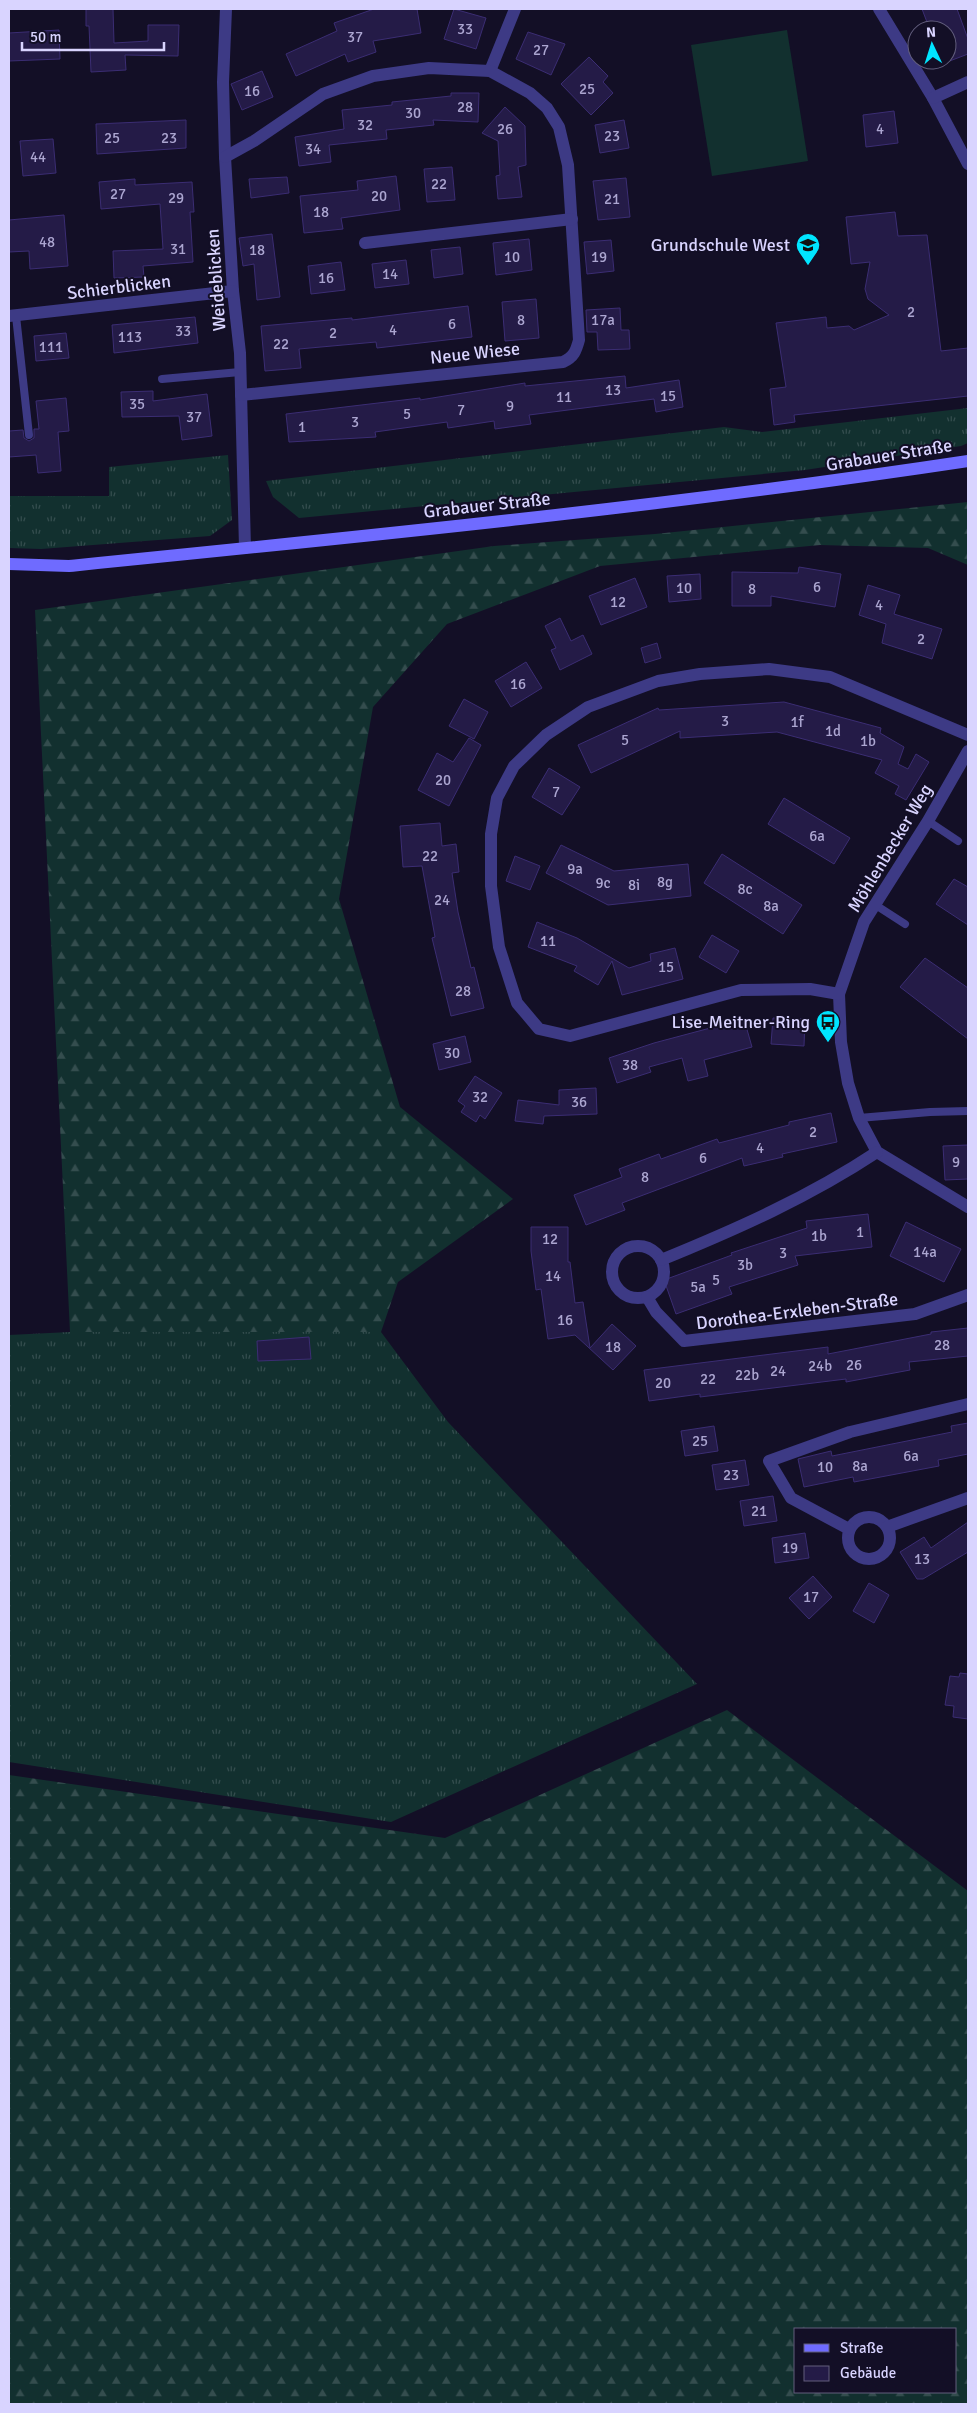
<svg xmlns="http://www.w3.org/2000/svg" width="977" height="2413" viewBox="0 0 977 2413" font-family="Signika,sans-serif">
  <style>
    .grass { fill: url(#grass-tufts) }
    .forest { fill: url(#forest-firs); fill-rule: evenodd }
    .pitch { fill: #12302f }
    .building { fill: #241b47; stroke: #3b2d73 }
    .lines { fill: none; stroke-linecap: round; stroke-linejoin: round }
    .service { stroke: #3d3a85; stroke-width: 8 }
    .minor { stroke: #3d3a85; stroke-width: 12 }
    .secondary { stroke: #6f6bff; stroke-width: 12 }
    .labels { text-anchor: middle; stroke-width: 4; stroke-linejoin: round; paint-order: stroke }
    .number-label { font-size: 15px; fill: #aca6d1 }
    .poi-label { font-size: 18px; fill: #d9d4ff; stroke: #130f26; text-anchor: end }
    .street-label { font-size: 18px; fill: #d9d4ff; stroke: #130f26 }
  </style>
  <defs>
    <pattern id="grass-tufts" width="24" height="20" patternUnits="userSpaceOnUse" patternTransform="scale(1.25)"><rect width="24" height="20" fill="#12302f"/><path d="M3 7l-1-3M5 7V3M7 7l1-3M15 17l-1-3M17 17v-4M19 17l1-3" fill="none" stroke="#344d4e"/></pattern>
    <pattern id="forest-firs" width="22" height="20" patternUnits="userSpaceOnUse" patternTransform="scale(1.25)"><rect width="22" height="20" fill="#12302f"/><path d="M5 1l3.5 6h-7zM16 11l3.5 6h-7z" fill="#344d4e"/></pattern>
  </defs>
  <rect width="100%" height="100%" fill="#130f26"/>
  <g class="grass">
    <path d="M968,408V443L961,446L805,470L299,518L273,497L266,481L724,427L762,432Z"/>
    <path d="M228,455L232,520L210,536L41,549L9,548V496H109V467Z"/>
    <path d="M70,1332H381L448,1422L697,1684L391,1822L9,1762V1335Z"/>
  </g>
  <g class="forest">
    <path d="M968,502V565L928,548L820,545L600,566L447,624L373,707L339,899L400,1107L513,1199L398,1282L381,1332H70L35,610L494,546L655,534Z"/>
    <path d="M727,1710L968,1891V2404H9V1775L445,1838ZM796,2329H956V2392H796Z"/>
  </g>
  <path class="pitch" d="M787,30L808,161L712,176L691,45Z"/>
  <g class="building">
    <path d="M86,9H113L114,43L148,41V25H179L178,56L125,55L126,70L91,72L89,26H86Z"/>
    <path d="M374,9H417L421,33L373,41L376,52L348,62L345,54L296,76L286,54L337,31L334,23Z"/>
    <path d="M454,9L486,18L476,49L444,39Z"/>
    <path d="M922,9H957L968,39V54L947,62V30H930Z"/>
    <path d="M59,30L60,59L9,61V33Z"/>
    <path d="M528,32L565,44L551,75L516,59Z"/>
    <path d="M589,57L608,76L603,82L613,93L591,115L561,84Z"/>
    <path d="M262,71L273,97L242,110L231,84Z"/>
    <path d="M451,93H479L478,122L433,120L434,125L386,130L387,139L329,145L331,162L299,166L295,137L344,129L342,110L392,105V102L451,96Z"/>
    <path d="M505,107L525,126L526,165L518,167L522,197L498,199L496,176L500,175L498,141L482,133Z"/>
    <path d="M894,111L898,143L866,147L863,115Z"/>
    <path d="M186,120V148L97,154L96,124Z"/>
    <path d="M624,120L629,148L600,153L595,125Z"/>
    <path d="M53,139L56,173L23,176L20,141Z"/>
    <path d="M452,167L455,200L427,202L424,169Z"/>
    <path d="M396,176L400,210L341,218L343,229L304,233L300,196L358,190L357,181Z"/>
    <path d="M287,177L289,193L251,198L249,179Z"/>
    <path d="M626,178L630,217L598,220L593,181Z"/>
    <path d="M135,179V185L192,182L194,212H190L193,262L143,266L144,277L114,278L113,251L163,249L160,204L101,209L99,182Z"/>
    <path d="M895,212L898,236L927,235L941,351L968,348V396L794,415L795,422L774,425L770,389L786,387L776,323L826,317L827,328L849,326L854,330L889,315L868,299L865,289L870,262L851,264L846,217Z"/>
    <path d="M64,215L68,266L30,269L29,251L9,252V220Z"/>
    <path d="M272,234L280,297L257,300L254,264L243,266L239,238Z"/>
    <path d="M529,239L532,270L496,275L493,243Z"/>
    <path d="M611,240L614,271L587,274L584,242Z"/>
    <path d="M460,247L463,274L434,278L431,250Z"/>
    <path d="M406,260L409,284L375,288L372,264Z"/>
    <path d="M341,262L345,290L311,294L308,266Z"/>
    <path d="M536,299L539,338L505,341L502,302Z"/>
    <path d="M468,306L472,337L377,348L376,342L299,349L301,368L265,371L261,326L352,318V320Z"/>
    <path d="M620,308L621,330H629L630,349L598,350L597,332H587L586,310Z"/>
    <path d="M195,317L198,343L114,353L112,325Z"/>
    <path d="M66,333L69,358L36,361L34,336Z"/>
    <path d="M625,376L626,388L679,380L683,407L656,412L654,399L529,415L531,424L495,429L494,421L448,428L447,422L375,432L376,437L289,442L286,414L420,398V400L525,383V386Z"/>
    <path d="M153,391V401L207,394L212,436L182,440L179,416L122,417L121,392Z"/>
    <path d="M66,398L69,431L58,432L61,471L38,473L36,455L9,457V431L23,430L24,438L29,441L34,438V429H39L36,401Z"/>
    <path d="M799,567L841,574L835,607L771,596V606H732V572L798,573Z"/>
    <path d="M700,574L701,599L669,602L667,576Z"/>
    <path d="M635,578L647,607L601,625L589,596Z"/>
    <path d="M868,585L900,595L894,614L942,629L932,659L882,643L886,624L859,615Z"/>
    <path d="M560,618L571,641L583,635L592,654L560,670L551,650L556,648L545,626Z"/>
    <path d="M657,643L661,658L645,663L641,648Z"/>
    <path d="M526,662L542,688L511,707L495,681Z"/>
    <path d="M464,699L488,712L474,739L449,726Z"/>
    <path d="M784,702L881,728L880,733L904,747L898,764L908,769L916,754L929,762L906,800L895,794L899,786L875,773L882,760L777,732L680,738V731L591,773L578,745L658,708L659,710Z"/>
    <path d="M469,738L481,745L449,806L418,790L437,753L453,762Z"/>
    <path d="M549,768L580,787L562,815L532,797Z"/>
    <path d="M784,798L850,838L834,864L768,824Z"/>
    <path d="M440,823L442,846L456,844L459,872L452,873L458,912L471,968L474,967L484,1008L451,1016L432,938L435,937L422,866L403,867L400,826Z"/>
    <path d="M561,845L614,871L688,864L691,896L608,905L546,873Z"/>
    <path d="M722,854L802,905L783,934L704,883Z"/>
    <path d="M515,856L540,866L530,890L506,881Z"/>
    <path d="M954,879L968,887V925L936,904Z"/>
    <path d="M537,922L577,938L629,968L651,961L650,954L675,948L683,979L622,995L612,961L598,985L574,971L577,966L528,947Z"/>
    <path d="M712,935L739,951L726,973L699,957Z"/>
    <path d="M925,958L968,988V1039L900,987Z"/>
    <path d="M773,1018L805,1019L804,1046L771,1044Z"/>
    <path d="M744,1019L752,1047L704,1060L708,1076L688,1081L682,1058L649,1067L651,1072L617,1083L609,1058L654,1043Z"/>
    <path d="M465,1036L471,1062L439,1070L433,1044Z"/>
    <path d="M475,1076L502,1093L485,1119L480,1115L476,1122L461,1112L465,1106L458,1101Z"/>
    <path d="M596,1088L597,1114L544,1116L543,1124L515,1121L518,1100L559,1105V1090Z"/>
    <path d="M831,1113L837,1142L782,1154L783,1157L744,1166L742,1158L622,1203L625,1210L586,1225L574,1195L622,1177L619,1169L659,1154L661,1159L717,1139L719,1143L789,1125V1122Z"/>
    <path d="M968,1145V1179L945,1180L943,1146Z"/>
    <path d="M868,1214L872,1247L795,1256L798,1265L729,1287L732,1294L676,1314L664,1280L732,1255L731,1253L807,1228L806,1221Z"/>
    <path d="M906,1222L961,1249L944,1282L890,1256Z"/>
    <path d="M531,1227H568V1262H570L575,1303L583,1302L590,1348L612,1324L636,1346L613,1370L575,1335L548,1339L541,1289L536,1290L531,1251Z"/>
    <path d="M968,1328V1356L909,1362L910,1370L846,1382V1379L700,1397V1394L649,1401L644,1370L828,1347V1354L931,1334V1332Z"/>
    <path d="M309,1337L311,1359L258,1361L257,1341Z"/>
    <path d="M968,1423V1454L938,1460L939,1466L854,1482L853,1477L804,1487L798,1459L831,1451L832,1456L952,1432L951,1426Z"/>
    <path d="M714,1426L718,1451L685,1456L681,1431Z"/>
    <path d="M745,1460L749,1485L716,1490L712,1465Z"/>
    <path d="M773,1496L777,1521L744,1526L740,1501Z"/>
    <path d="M968,1522V1552L923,1579H917L900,1552L924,1537L931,1548Z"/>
    <path d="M805,1533L809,1558L775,1563L772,1538Z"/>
    <path d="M813,1576L832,1597L809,1619L789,1598Z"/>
    <path d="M869,1583L889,1595L874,1623L853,1611Z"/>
    <path d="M960,1673L968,1674V1719L953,1717L954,1706L945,1705L950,1676L959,1677Z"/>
  </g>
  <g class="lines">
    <g class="service">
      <path d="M16,316L29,435"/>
      <path d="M162,379L240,372"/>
      <path d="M928,821L958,841"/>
      <path d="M874,904L905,924"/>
      <path d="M859,1118L930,1112L968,1111"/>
    </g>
    <g class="minor">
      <path d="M226,9L223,82L225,157L233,291L240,353L245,548"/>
      <path d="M879,9L933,98L968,164"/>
      <path d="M490,71L515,9"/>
      <path d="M933,98L968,82"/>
      <path d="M225,157L254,141L323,94L373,76L429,68L490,71L530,93L547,108L559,127L568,165L579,340C576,351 574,357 563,362L241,395"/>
      <path d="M365,243L572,219"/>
      <path d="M9,316L233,291"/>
      <path d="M968,751L928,821L864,922L839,994L841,1042L848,1083L859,1118L877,1152L968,1207"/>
      <path d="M839,994L810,989L741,990L570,1036L539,1029L517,1003L499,947L491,886V834L497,798L514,766L546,735L588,707L658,681L700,674L769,669L830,677L968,735"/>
      <circle cx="638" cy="1272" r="26"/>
      <path d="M661,1260C737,1229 809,1197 877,1152"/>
      <path d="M647,1297L656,1312L684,1341L915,1314L968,1295"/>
      <circle cx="869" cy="1538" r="21"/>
      <path d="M887,1527L968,1498"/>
      <path d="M849,1529L791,1498L769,1461L850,1432L968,1404"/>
    </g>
    <path class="secondary" d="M9,564L69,566C369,536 670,506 968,461"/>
  </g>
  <defs>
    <g id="school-pin" transform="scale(1.25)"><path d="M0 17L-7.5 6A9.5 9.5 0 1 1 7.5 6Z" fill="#00e5ff" stroke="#130f26"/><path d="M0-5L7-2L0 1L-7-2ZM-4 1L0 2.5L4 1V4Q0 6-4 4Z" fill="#111"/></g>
    <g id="bus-pin" transform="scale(1.25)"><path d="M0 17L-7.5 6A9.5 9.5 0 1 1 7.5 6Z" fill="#00e5ff" stroke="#130f26"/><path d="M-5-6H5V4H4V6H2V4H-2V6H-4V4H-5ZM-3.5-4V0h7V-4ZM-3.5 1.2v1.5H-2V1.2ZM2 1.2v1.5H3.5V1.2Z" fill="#111"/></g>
  </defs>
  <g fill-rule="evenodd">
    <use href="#school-pin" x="808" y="245"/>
    <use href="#bus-pin" x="828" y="1022"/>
  </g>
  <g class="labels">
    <g class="number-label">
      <text x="465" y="34">33</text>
      <text x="355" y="42">37</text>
      <text x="541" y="55">27</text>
      <text x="587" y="94">25</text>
      <text x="252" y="96">16</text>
      <text x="465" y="112">28</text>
      <text x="413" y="118">30</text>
      <text x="365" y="130">32</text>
      <text x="505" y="134">26</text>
      <text x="880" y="134">4</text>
      <text x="612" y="141">23</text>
      <text x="112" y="143">25</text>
      <text x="169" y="143">23</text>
      <text x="313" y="154">34</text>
      <text x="38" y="162">44</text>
      <text x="439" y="189">22</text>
      <text x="118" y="199">27</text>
      <text x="379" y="201">20</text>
      <text x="176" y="203">29</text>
      <text x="612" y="204">21</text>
      <text x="321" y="217">18</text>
      <text x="47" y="247">48</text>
      <text x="178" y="254">31</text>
      <text x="257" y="255">18</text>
      <text x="512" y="262">10</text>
      <text x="599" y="262">19</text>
      <text x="390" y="279">14</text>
      <text x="326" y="283">16</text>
      <text x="911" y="317">2</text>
      <text x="521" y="325">8</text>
      <text x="603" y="325">17a</text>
      <text x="452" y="329">6</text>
      <text x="393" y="335">4</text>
      <text x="183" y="336">33</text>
      <text x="333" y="338">2</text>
      <text x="130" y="342">113</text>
      <text x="281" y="349">22</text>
      <text x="51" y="352">111</text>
      <text x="613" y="395">13</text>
      <text x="668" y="401">15</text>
      <text x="564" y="402">11</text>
      <text x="137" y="409">35</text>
      <text x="510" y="411">9</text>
      <text x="461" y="415">7</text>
      <text x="407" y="419">5</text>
      <text x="194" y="422">37</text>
      <text x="355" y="427">3</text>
      <text x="302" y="432">1</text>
      <text x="817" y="592">6</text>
      <text x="684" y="593">10</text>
      <text x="752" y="594">8</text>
      <text x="618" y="607">12</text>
      <text x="879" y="610">4</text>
      <text x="921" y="644">2</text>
      <text x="518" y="689">16</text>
      <text x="725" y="726">3</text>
      <text x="797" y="727">1f</text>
      <text x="833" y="736">1d</text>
      <text x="625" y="745">5</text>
      <text x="868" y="746">1b</text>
      <text x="443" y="785">20</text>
      <text x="556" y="797">7</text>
      <text x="817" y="841">6a</text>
      <text x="430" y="861">22</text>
      <text x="575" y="874">9a</text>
      <text x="665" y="887">8g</text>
      <text x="603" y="888">9c</text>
      <text x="634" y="890">8i</text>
      <text x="745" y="894">8c</text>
      <text x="442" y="905">24</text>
      <text x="771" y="911">8a</text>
      <text x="548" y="946">11</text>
      <text x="666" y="972">15</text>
      <text x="463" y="996">28</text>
      <text x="452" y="1058">30</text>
      <text x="630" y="1070">38</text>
      <text x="480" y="1102">32</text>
      <text x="579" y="1107">36</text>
      <text x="813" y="1137">2</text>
      <text x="760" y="1153">4</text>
      <text x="703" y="1163">6</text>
      <text x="956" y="1167">9</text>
      <text x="645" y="1182">8</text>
      <text x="860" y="1237">1</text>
      <text x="819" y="1241">1b</text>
      <text x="550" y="1244">12</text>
      <text x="925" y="1257">14a</text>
      <text x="783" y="1258">3</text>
      <text x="745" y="1270">3b</text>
      <text x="553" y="1281">14</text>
      <text x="716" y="1285">5</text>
      <text x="698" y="1292">5a</text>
      <text x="565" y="1325">16</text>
      <text x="942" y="1350">28</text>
      <text x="613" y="1352">18</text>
      <text x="854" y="1370">26</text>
      <text x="820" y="1371">24b</text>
      <text x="778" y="1376">24</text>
      <text x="747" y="1380">22b</text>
      <text x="708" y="1384">22</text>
      <text x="663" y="1388">20</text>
      <text x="700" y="1446">25</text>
      <text x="911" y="1461">6a</text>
      <text x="860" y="1471">8a</text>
      <text x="825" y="1472">10</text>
      <text x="731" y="1480">23</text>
      <text x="759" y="1516">21</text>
      <text x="790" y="1553">19</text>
      <text x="922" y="1564">13</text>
      <text x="811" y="1602">17</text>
    </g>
    <g class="poi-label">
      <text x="790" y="251">Grundschule West</text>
      <text x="810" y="1028">Lise-Meitner-Ring</text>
    </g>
    <g class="street-label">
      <text transform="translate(216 280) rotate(-94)" y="6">Weideblicken</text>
      <text transform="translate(119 287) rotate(-7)" y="6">Schierblicken</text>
      <text transform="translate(475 353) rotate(-6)" y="6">Neue Wiese</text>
      <text transform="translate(889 455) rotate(-9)" y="6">Grabauer Straße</text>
      <text transform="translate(487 505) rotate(-6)" y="6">Grabauer Straße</text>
      <text transform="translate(890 848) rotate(-59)" y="6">Möhlenbecker Weg</text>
      <text transform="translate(797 1311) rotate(-7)" y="6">Dorothea-Erxleben-Straße</text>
    </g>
  </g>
  <rect width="977" height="2413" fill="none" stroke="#d9d4ff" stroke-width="20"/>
  <rect x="794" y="2328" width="162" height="65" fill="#130f26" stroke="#625e7d"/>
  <rect x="804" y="2344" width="25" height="8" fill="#6f6bff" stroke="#625e7d"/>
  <text x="840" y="2353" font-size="15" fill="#d9d4ff">Straße</text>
  <rect x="804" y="2366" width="25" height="15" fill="#241b47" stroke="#625e7d"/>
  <text x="840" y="2378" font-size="15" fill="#d9d4ff">Gebäude</text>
  <g transform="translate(932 45) rotate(356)"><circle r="24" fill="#130f26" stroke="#625e7d"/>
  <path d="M0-4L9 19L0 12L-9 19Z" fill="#00e5ff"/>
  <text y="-8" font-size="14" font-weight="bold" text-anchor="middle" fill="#d9d4ff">N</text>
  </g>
  <path d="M22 42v8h142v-8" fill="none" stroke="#d9d4ff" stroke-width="2.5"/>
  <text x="30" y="42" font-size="15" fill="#d9d4ff" stroke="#130f26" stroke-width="4" paint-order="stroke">50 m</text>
</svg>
